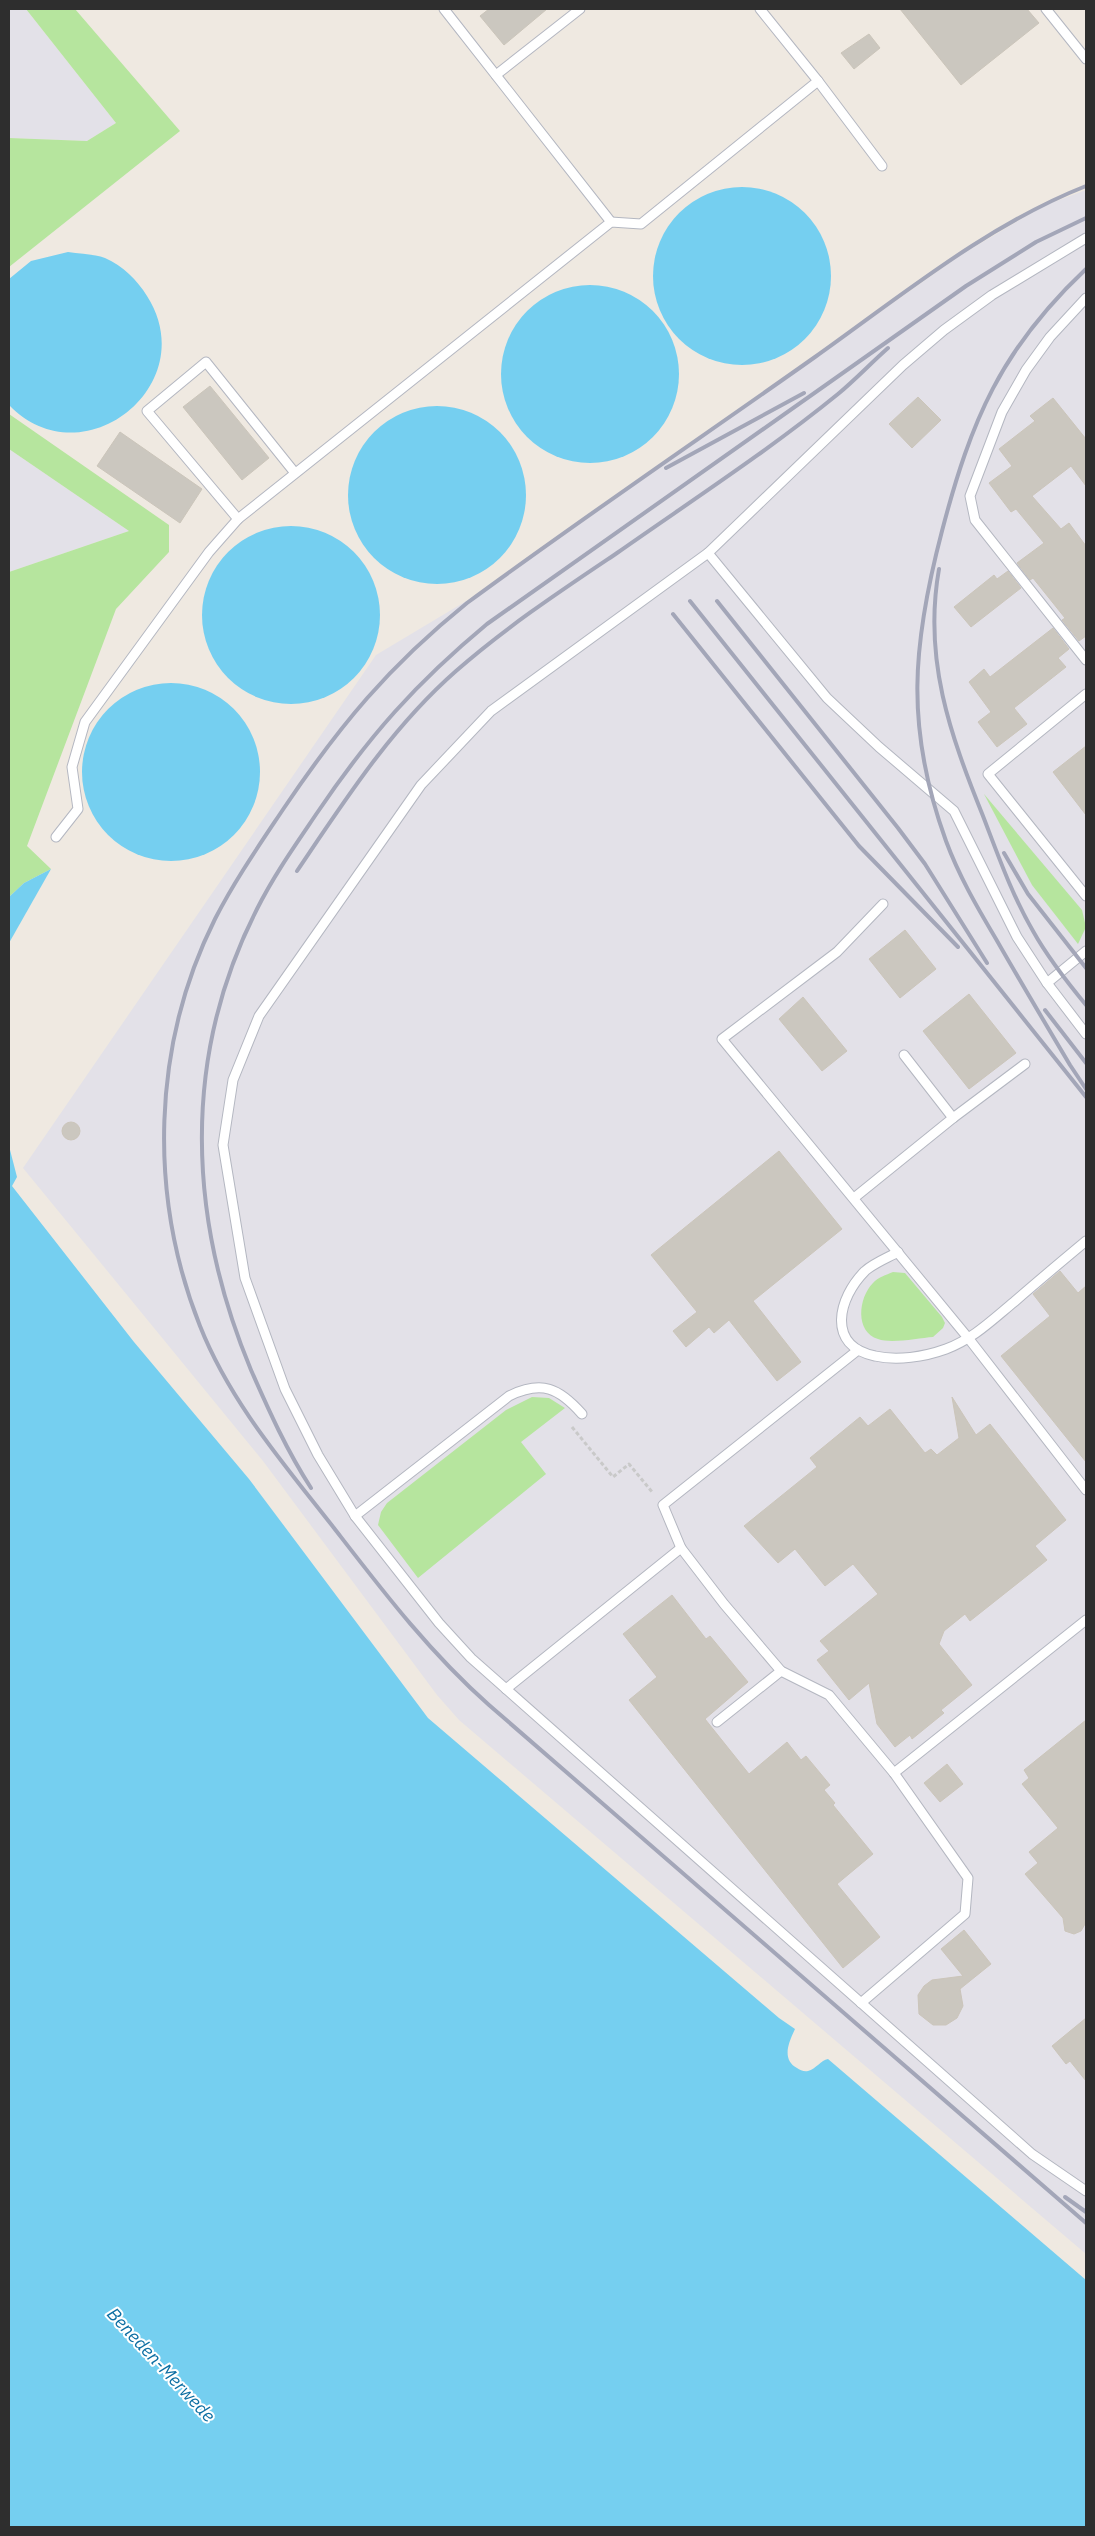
<svg xmlns="http://www.w3.org/2000/svg" width="1095" height="2536" viewBox="0 0 1095 2536" font-family="'IBM Plex Sans',sans-serif">
  <style>
    .industrial { fill: #e3e1e8 }
    .green { fill: #b6e59e }
    .water { fill: #75cff0 }
    .building { fill: #cbc7bf; stroke: #cbc5ba }
    .lines { fill: none; stroke-linecap: round; stroke-linejoin: round }
    .lane-casing { stroke: #b4b7c1; stroke-width: 11 }
    .path { stroke: #c9c9c9; stroke-width: 3; stroke-dasharray: 4 2.5; stroke-linecap: butt }
    .lane { stroke: #fff; stroke-width: 9 }
    .rail { stroke: #a3a6b8; stroke-width: 4 }
    .labels { text-anchor: middle; stroke-width: 4; stroke-linejoin: round; paint-order: stroke }
    .water-label { font-size: 18px; font-style: italic; fill: #0d6fa3; stroke: #fff }
  </style>
  <rect width="100%" height="100%" fill="#efe9e1"/>
  <g class="industrial">
    <path d="M9,9H26L116,123L87,141L9,138Z"/>
    <path d="M1086,190V2254L459,1720L437,1695L263,1461L23,1168L376,655L493,585L961,255L1043,206Z"/>
    <path d="M9,449L129,531L9,572Z"/>
  </g>
  <g class="green">
    <path d="M26,9H75L180,131L9,267V138L87,141L116,123Z"/>
    <path d="M9,414L169,525V552L116,609L27,846L51,869L24,883L9,897V572L129,531L9,449Z"/>
    <path d="M984,794L1082,910L1086,927L1078,944L1032,885Z"/>
    <path d="M893,1272L905,1273L942,1317L945,1323L943,1328L933,1337C919,1338 891,1344 878,1339C855,1332 858,1298 873,1283C878,1277 886,1275 893,1272Z"/>
    <path d="M532,1397L549,1398L565,1408L521,1442L546,1474L418,1578L378,1525L381,1512L387,1503L506,1410Z"/>
  </g>
  <g class="water">
    <circle cx="742" cy="276" r="89"/>
    <path d="M68,252C80,254 95,254 105,258C123,266 137,280 147,296C204,385 82,481 9,405V279L31,261Z"/>
    <circle cx="590" cy="374" r="89"/>
    <circle cx="437" cy="495" r="89"/>
    <circle cx="291" cy="615" r="89"/>
    <circle cx="171" cy="772" r="89"/>
    <path d="M51,869L9,943V897L24,883Z"/>
    <path d="M9,1146L17,1177L12,1186L134,1342L249,1479L428,1718L779,2018L795,2029C789,2042 781,2059 797,2068C800,2070 804,2072 808,2071C816,2069 821,2060 828,2059L1086,2280V2527H9Z"/>
  </g>
  <g class="building">
    <path d="M489,9H547L504,45L480,16Z"/>
    <path d="M900,9H1027L1039,23L961,85Z"/>
    <path d="M869,34L880,48L854,69L841,53Z"/>
    <path d="M210,386L269,458L242,480L183,407Z"/>
    <path d="M918,397L941,420L912,448L889,424Z"/>
    <path d="M1053,398L1086,439V486L1071,466L1032,496L1061,529L1069,523L1086,546V636L1079,641L1062,620L1065,618L1033,578L1030,580L1017,563L1044,543L1016,509L1011,512L989,483L1012,466L999,449L1035,421L1030,416Z"/>
    <path d="M120,432L202,489L180,523L97,466Z"/>
    <path d="M1008,571L1021,588L971,627L954,607L994,575L997,579Z"/>
    <path d="M1053,628L1069,649L1058,658L1066,667L1014,708L1027,724L997,747L978,722L991,712L969,682L984,669L990,677Z"/>
    <path d="M1086,746V815L1053,772Z"/>
    <path d="M905,930L936,969L900,998L869,959Z"/>
    <path d="M969,994L1016,1053L969,1089L923,1031Z"/>
    <path d="M803,997L847,1051L822,1071L779,1019Z"/>
    <circle cx="71" cy="1131" r="9"/>
    <path d="M779,1151L842,1229L753,1301L801,1362L777,1381L729,1320L714,1333L709,1327L686,1347L673,1331L697,1312L651,1255Z"/>
    <path d="M1060,1271L1078,1293L1086,1286V1462L1001,1356L1050,1316L1033,1294Z"/>
    <path d="M952,1397L976,1435L990,1424L1066,1520L1035,1546L1047,1560L970,1621L965,1614L944,1631L939,1644L972,1685L941,1710L944,1713L912,1739L910,1735L895,1747L877,1724L869,1683L849,1700L817,1660L829,1651L820,1641L878,1594L853,1564L825,1586L795,1549L778,1563L744,1526L817,1467L810,1458L860,1417L868,1426L890,1409L925,1453L931,1449L937,1455L959,1438Z"/>
    <path d="M672,1595L706,1639L710,1636L748,1682L705,1719L749,1774L787,1742L801,1760L806,1756L830,1785L824,1790L835,1803L833,1805L873,1854L837,1884L880,1937L843,1968L629,1700L657,1677L623,1634Z"/>
    <path d="M1086,1720L1085,1924L1081,1931L1074,1934L1065,1931L1063,1918L1025,1874L1038,1863L1029,1852L1058,1828L1022,1784L1029,1778L1024,1770Z"/>
    <path d="M947,1764L963,1784L940,1802L924,1783Z"/>
    <path d="M964,1930L991,1964L960,1989L963,2006L957,2018L946,2025H933L919,2014L918,1995L924,1986L932,1980L963,1976L941,1949Z"/>
    <path d="M1086,2018V2081L1070,2061L1066,2064L1052,2046Z"/>
  </g>
  <g class="lines">
    <g class="lane-casing">
      <g id="lane">
        <path d="M444,9L611,222"/>
        <path d="M1046,9L1086,59"/>
        <path d="M496,75L580,9"/>
        <path d="M818,81L882,166"/>
        <path d="M1086,238L992,295L944,330L903,365L708,553L491,711L421,785L259,1016L233,1080L223,1145L245,1278L285,1389L318,1455L355,1516L439,1623L471,1658L1032,2154L1086,2191"/>
        <path d="M1086,298L1050,337L1026,370L1002,412L970,496L975,520L1086,660"/>
        <path d="M238,519L147,411L206,362L295,473"/>
        <path d="M708,553L827,698L879,747L954,811L1017,937L1047,983L1086,1034"/>
        <path d="M1086,694L988,774L1086,896"/>
        <path d="M56,837L78,809L72,767L85,722L209,552L238,519L611,222L641,224L818,81L760,9"/>
        <path d="M883,904L837,952L722,1039L969,1339L1086,1490"/>
        <path d="M1047,983L1086,951"/>
        <path d="M904,1055L953,1118"/>
        <path d="M854,1198L953,1118L1025,1064"/>
        <path d="M898,1252C887,1258 874,1263 865,1271C838,1298 826,1346 875,1356C897,1361 924,1357 946,1349C973,1339 992,1320 1014,1302C1038,1281 1062,1261 1086,1241"/>
        <path d="M858,1350L663,1505L681,1548L724,1604L781,1671L829,1695L894,1773L968,1878L965,1914L861,2003"/>
        <path d="M355,1516L509,1396C542,1380 559,1388 582,1414"/>
        <path d="M506,1689L681,1548"/>
        <path d="M717,1722L781,1671"/>
        <path d="M894,1773L1086,1620"/>
      </g>
    </g>
    <path class="path" d="M572,1427L613,1477L629,1464L653,1493"/>
    <use href="#lane" class="lane"/>
    <g class="rail">
      <path d="M1086,186C987,225 901,296 815,357C699,439 581,519 467,603C389,666 340,725 284,808C260,844 235,880 215,919C152,1045 148,1195 200,1326C230,1402 284,1464 334,1528C382,1590 429,1652 489,1705L1086,2223"/>
      <path d="M1086,269C1001,349 971,420 942,531C912,645 905,728 946,841C959,876 977,907 996,939C1020,981 1045,1023 1070,1065L1086,1089"/>
      <path d="M666,468L804,393"/>
      <path d="M939,569C923,659 950,734 983,816C998,855 1012,895 1033,931C1048,958 1067,982 1086,1005"/>
      <path d="M690,601L1086,1097"/>
      <path d="M717,601L898,828L925,864L987,963"/>
      <path d="M673,614L859,846L958,947"/>
      <path d="M1004,853L1028,894L1086,968"/>
      <path d="M297,871C345,800 391,728 456,671C506,627 562,590 617,553C691,501 768,451 838,394C855,380 871,363 888,348"/>
      <path d="M1045,1010L1086,1063"/>
      <path d="M311,1488C287,1451 269,1411 251,1370C188,1219 181,1058 257,909C274,875 296,844 317,813C369,736 416,683 487,624L966,286L1036,242L1086,218"/>
      <path d="M1065,2197L1086,2212"/>
    </g>
  </g>
  <g class="labels">
    <g class="water-label">
      <text transform="translate(161 2365) rotate(47)" y="6">Beneden-Merwede</text>
    </g>
  </g>
  <rect width="1095" height="2536" fill="none" stroke="#2e2e2e" stroke-width="20"/>
</svg>
